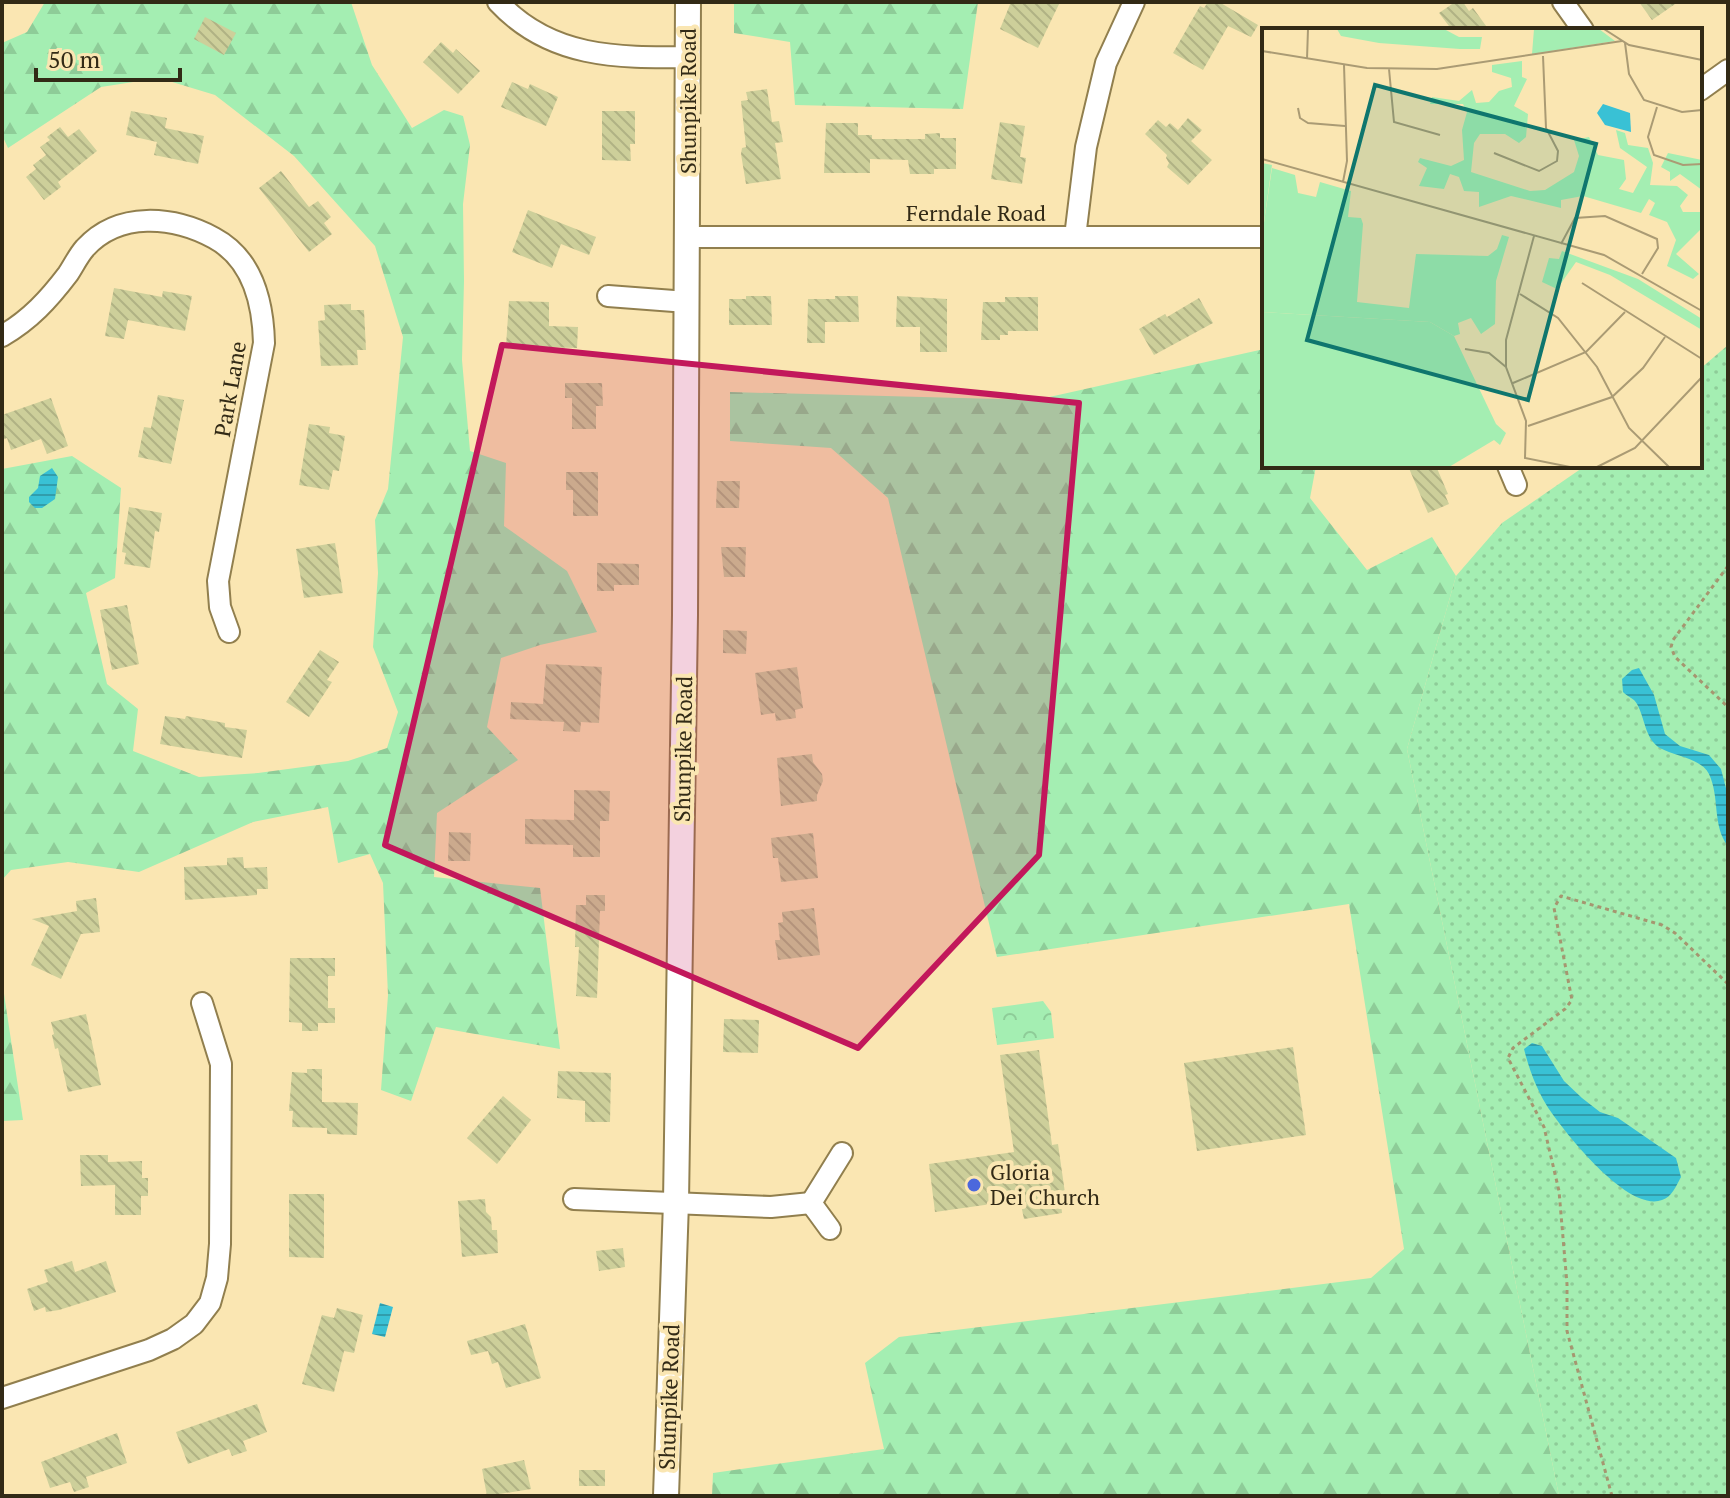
<svg xmlns="http://www.w3.org/2000/svg" width="1730" height="1498" viewBox="0 0 1730 1498" font-family="'PT Serif',serif">
  <style>
    .grass { fill: url(#grass-dots) }
    .forest { fill: url(#forest-firs) }
    .park { fill: url(#park-crowns) }
    .water { fill: url(#water-rules) }
    .building { fill: url(#building-back-hatch) }
    .lines { fill: none; stroke-linecap: round; stroke-linejoin: round }
    .minor-casing { stroke: #917f4e; stroke-width: 24 }
    .major-casing { stroke: #917f4e; stroke-width: 28 }
    .path { stroke: #a59670; stroke-width: 3; stroke-dasharray: 4 4; stroke-linecap: butt }
    .minor { stroke: #fff; stroke-width: 20 }
    .major { stroke: #fff; stroke-width: 24 }
    .marked { fill: #c2185b; fill-opacity: 0.2; stroke: #c2185b; stroke-width: 6; stroke-linejoin: round }
    .poi-dot { fill: #4c68dc; stroke: #fae6b2; stroke-width: 3 }
    .labels { text-anchor: middle; stroke-width: 8; stroke-linejoin: round; paint-order: stroke }
    .street-label { font-size: 22px; fill: #322a16; stroke: #fae6b2 }
    .poi-label { font-size: 22px; fill: #322a16; stroke: #fae6b2; text-anchor: start }
    .inset-road { fill: none; stroke: #aa9b74; stroke-width: 2 }
    .view { fill: #0f766e; fill-opacity: 0.15; stroke: #0f766e; stroke-width: 4 }
    .inset-edge { fill: none; stroke: #322a16; stroke-width: 4 }
  </style>
  <defs>
    <pattern id="grass-dots" width="8" height="8" patternUnits="userSpaceOnUse" patternTransform="scale(2)"><rect width="8" height="8" fill="#a4eeb2"/><path d="M2 2h.1M6 6h.1" fill="none" stroke="#8ecc98" stroke-width="1.8" stroke-linecap="round"/></pattern>
    <pattern id="forest-firs" width="22" height="20" patternUnits="userSpaceOnUse" patternTransform="scale(2)"><rect width="22" height="20" fill="#a4eeb2"/><path d="M5 1l3.5 6h-7zM16 11l3.5 6h-7z" fill="#8ecc98"/></pattern>
    <pattern id="park-crowns" width="20" height="18" patternUnits="userSpaceOnUse" patternTransform="scale(2)"><rect width="20" height="18" fill="#a4eeb2"/><path d="M2 6a3 3 0 1 1 6 0M12 15a3 3 0 1 1 6 0" fill="none" stroke="#8ecc98"/></pattern>
    <pattern id="water-rules" width="6" height="5" patternUnits="userSpaceOnUse" patternTransform="scale(2)"><rect width="6" height="5" fill="#39c1d5"/><path d="M0 2.5h6" fill="none" stroke="#319dac"/></pattern>
    <pattern id="building-back-hatch" width="6" height="6" patternUnits="userSpaceOnUse" patternTransform="scale(2)"><rect width="6" height="6" fill="#cdcf9a"/><path d="M-1 5l2 2M0 0l6 6M5-1l2 2" fill="none" stroke="#b0b284"/></pattern>
  </defs>
  <rect width="100%" height="100%" fill="#fae6b2"/>
  <path class="grass" d="M1728,345V1496H1559L1407,749L1456,576L1502,523L1585,466H1700V369Z"/>
  <g class="forest">
    <path d="M45,2H351L372,65L412,128L444,110L463,116L470,145L463,204L464,281L462,360L470,451L506,463L504,526L567,571L597,632L540,645L501,658L487,727L518,760L437,813L434,877L540,888L560,1049L436,1027L411,1101L381,1090L388,995L383,883L370,854L338,863L328,807L253,822L139,872L68,862L11,870L2,880V469L72,456L121,488L115,578L86,593L107,684L138,709L133,751L199,777L258,773L348,761L387,748L398,712L373,647L378,573L375,520L388,489L403,337L375,246L294,156L215,95L159,78L101,87L8,148L2,135V43L27,32Z"/>
    <path d="M734,2H978L963,109L795,105L790,42L734,33Z"/>
    <path d="M1264,349V466H1316L1310,498L1367,570L1432,537L1456,576L1407,749L1559,1496H712L713,1473L884,1449L865,1363L899,1337L1371,1278L1404,1249L1349,904L997,957L888,498L831,448L730,441V392L1036,400Z"/>
    <path d="M2,983L3,987L23,1120L2,1121Z"/>
  </g>
  <path class="park" d="M1043,1001L1051,1012L1054,1038L997,1045L992,1008Z"/>
  <g class="water">
    <path d="M52,468L58,477L55,499L42,508H35L29,502V497L38,488L40,476Z"/>
    <path d="M1639,668L1654,695L1665,734L1680,746L1709,755L1721,769L1728,796V846C1712,826 1720,797 1709,774C1701,758 1674,756 1660,748C1645,739 1645,718 1637,704C1634,698 1628,697 1623,692L1622,679L1632,670Z"/>
    <path d="M1532,1043L1542,1046L1564,1081L1582,1098L1600,1112L1618,1118L1676,1158L1681,1177C1676,1186 1672,1197 1662,1200C1628,1213 1564,1132 1547,1106C1536,1088 1529,1069 1524,1049Z"/>
    <path d="M380,1303L393,1307L385,1337L372,1334Z"/>
  </g>
  <g class="building">
    <path d="M1011,2H1060L1038,48L1000,29Z"/>
    <path d="M1208,2H1219L1258,25L1251,37L1228,26L1203,70L1173,53L1200,6L1204,8Z"/>
    <path d="M1455,2H1463L1469,11L1473,8L1489,30H1452L1439,13Z"/>
    <path d="M1639,2H1678L1652,20Z"/>
    <path d="M205,17L236,33L224,55L194,39Z"/>
    <path d="M441,42L453,53L456,49L480,71L458,94L423,62Z"/>
    <path d="M512,82L528,89L530,84L558,97L546,126L501,107Z"/>
    <path d="M767,89L772,122L779,121L783,142L775,143L781,179L746,184L741,154L742,148L746,147L741,101L748,100L746,92Z"/>
    <path d="M131,111L167,118L165,128L204,136L198,164L154,155L157,142L126,135Z"/>
    <path d="M602,111H635V144H630L631,161L602,160Z"/>
    <path d="M1188,118L1202,130L1191,141L1212,160L1188,185L1167,167L1169,163L1166,158L1167,155L1145,134L1158,120L1166,127L1170,123L1178,130Z"/>
    <path d="M1000,122L1025,126L1020,157L1026,158L1022,184L991,179Z"/>
    <path d="M826,123H858V135H872V139H925V134L940,133V138H956V169H934V174H910L908,160L870,159V173H824Z"/>
    <path d="M60,127L68,137L79,129L97,151L58,182L61,187L44,200L26,177L36,169L33,165L46,155L40,147L50,140L47,137Z"/>
    <path d="M281,171L309,207L318,201L331,217L324,223L332,234L309,252L259,188Z"/>
    <path d="M528,210L596,237L589,255L561,244L552,268L512,252Z"/>
    <path d="M114,288L162,297L163,291L192,296L185,331L128,320L124,339L105,336Z"/>
    <path d="M746,296H771L772,325H729V299H746Z"/>
    <path d="M835,296H858L859,322H825V343H807L808,299H835Z"/>
    <path d="M897,296L947,299V352H920V327H896Z"/>
    <path d="M1005,297H1038V331H1008V335H1000V340H981L983,302H1005Z"/>
    <path d="M1199,298L1213,323L1154,355L1139,329L1165,314L1167,317Z"/>
    <path d="M509,301L549,302V326L578,327L577,348L506,346Z"/>
    <path d="M351,304V310H364L366,350H357L358,365L321,366L318,321L325,320L324,305Z"/>
    <path d="M565,383H602L603,406H596V429H572V398H565Z"/>
    <path d="M158,395L184,400L171,464L138,457L144,427L151,428Z"/>
    <path d="M51,398L68,446L47,454L41,439L11,450L7,438L2,440V415Z"/>
    <path d="M309,424L330,427L329,433L345,436L339,471L333,470L329,490L299,485Z"/>
    <path d="M1408,466H1436L1448,494L1445,495L1449,504L1428,513Z"/>
    <path d="M566,472H598V516H573V490H566Z"/>
    <path d="M717,481H740L739,508H716Z"/>
    <path d="M129,507L162,513L159,532L155,531L150,568L124,564L126,553L122,552Z"/>
    <path d="M335,543L343,593L304,598L296,549Z"/>
    <path d="M721,547H746L745,577H724Z"/>
    <path d="M597,563L639,564V585H614V591H597Z"/>
    <path d="M127,605L139,664L112,670L100,610Z"/>
    <path d="M723,630L747,631L746,654L723,653Z"/>
    <path d="M320,650L339,662L327,680L332,682L309,717L286,702Z"/>
    <path d="M546,664L602,667L599,723L581,722L580,732L563,731L564,722L510,719L511,702L543,704Z"/>
    <path d="M797,667L803,708L795,710L796,718L776,721L775,713L761,715L755,673Z"/>
    <path d="M165,716L185,719L186,716L225,723V727L247,730L242,758L160,744Z"/>
    <path d="M812,754L813,762L822,774L823,781L817,795V801L781,806L777,758Z"/>
    <path d="M574,790L610,791L609,821H600V857H573V845L525,844V819L574,820Z"/>
    <path d="M449,832L471,833L470,861H448Z"/>
    <path d="M813,833L818,878L781,882L778,858H773L771,838Z"/>
    <path d="M243,857L244,868L267,867L268,889H257V895L245,896L185,900L184,867L227,865V858Z"/>
    <path d="M586,895H605V911H600L597,998L576,996L579,947H575L576,905H586Z"/>
    <path d="M96,898L100,932L81,934L61,979L31,965L49,926L32,919L77,911L76,901Z"/>
    <path d="M814,908L820,955L778,960L775,940H780L778,923L783,922L782,912Z"/>
    <path d="M290,958H335V976H328V1008H335V1023H318V1031H302V1023L289,1022Z"/>
    <path d="M86,1014L101,1085L68,1092L58,1048L55,1049L52,1035L54,1034L51,1022Z"/>
    <path d="M724,1019L759,1020L758,1053L723,1052Z"/>
    <path d="M1293,1047L1306,1135L1197,1151L1184,1063Z"/>
    <path d="M1039,1050L1052,1145L1058,1144L1065,1193L1060,1194L1062,1213L1024,1219L1020,1200L935,1212L929,1164L1014,1152L1000,1055Z"/>
    <path d="M307,1069H322V1102L358,1103L357,1135L327,1134V1128L292,1127L293,1111H289L292,1072L307,1073Z"/>
    <path d="M558,1071L611,1073L610,1122H585V1101L557,1098Z"/>
    <path d="M503,1096L531,1120L497,1164L467,1138Z"/>
    <path d="M80,1155H108V1162L142,1161V1178H148V1196H141V1215H115V1185L81,1186Z"/>
    <path d="M289,1194H324V1258L289,1257Z"/>
    <path d="M485,1199L486,1212L491,1217L492,1230H497L498,1253L462,1257L458,1201Z"/>
    <path d="M623,1248L625,1267L599,1271L596,1251Z"/>
    <path d="M72,1261L75,1272L106,1261L116,1292L59,1310L46,1312L45,1307L34,1311L27,1289L48,1282L44,1270Z"/>
    <path d="M337,1308L363,1315L354,1353L344,1351L334,1392L302,1384L322,1315L334,1318Z"/>
    <path d="M525,1324L541,1378L506,1388L498,1362L492,1364L488,1351L471,1355L467,1341Z"/>
    <path d="M257,1404L267,1432L243,1441L247,1451L232,1456L229,1449L188,1464L176,1432Z"/>
    <path d="M117,1433L127,1463L86,1477L89,1487L74,1492L70,1482L50,1488L41,1462Z"/>
    <path d="M524,1460L531,1489L487,1496L482,1469Z"/>
    <rect x="579" y="1470" width="26" height="16"/>
  </g>
  <g class="lines">
    <g class="minor-casing">
      <g id="minor">
        <path d="M498,2C550,58 617,58 688,57"/>
        <path d="M1563,2L1583,30"/>
        <path d="M1700,90L1728,70"/>
        <path d="M687,237H1264"/>
        <path d="M1075,237L1086,147L1106,63L1134,2"/>
        <path d="M608,296L687,302"/>
        <path d="M2,336C30,320 49,299 68,274C74,265 78,256 85,248C119,211 173,216 214,238C253,259 263,302 264,343L218,581L220,607L229,632"/>
        <path d="M1508,466L1516,485"/>
        <path d="M574,1199L771,1207L811,1203"/>
        <path d="M811,1203L842,1153"/>
        <path d="M811,1203L830,1229"/>
        <path d="M2,1398L149,1350L173,1339L194,1324L210,1303L217,1278L220,1244L221,1064L202,1003"/>
      </g>
    </g>
    <g class="major-casing">
      <path id="major" d="M666,1496L676,1202L685,615L688,2"/>
    </g>
    <g class="path">
      <path d="M1728,566L1673,640L1671,647L1675,657L1728,707"/>
      <path d="M1612,1496L1567,1331V1284L1559,1191L1544,1127L1508,1058L1513,1048L1565,1009L1572,1000L1554,908L1561,896L1662,925L1675,933L1728,984"/>
    </g>
    <use href="#minor" class="minor"/>
    <use href="#major" class="major"/>
  </g>
  <path class="marked" d="M502,345L1079,403L1039,855L858,1048L385,845Z"/>
  <circle class="poi-dot" cx="974" cy="1185" r="8"/>
  <g class="labels">
    <g class="street-label">
      <text transform="translate(688 101) rotate(-90)" y="8">Shunpike Road</text>
      <text x="976" y="221">Ferndale Road</text>
      <text transform="translate(230 389) rotate(-80)" y="8">Park Lane</text>
      <text transform="translate(683 749) rotate(-89)" y="8">Shunpike Road</text>
      <text transform="translate(669 1397) rotate(-88)" y="8">Shunpike Road</text>
    </g>
    <g class="poi-label">
      <text x="990" y="1180">Gloria<tspan x="990" dy="25">Dei Church</tspan></text>
    </g>
  </g>
  <g transform="translate(1262 28)">
    <rect width="440" height="440" fill="#fae6b2"/>
    <path d="M0,284L168,294L192,308L234,396L244,405L238,417L232,412L187,439H0Z" fill="#a4eeb2"/>
    <path d="M75,1H182L197,9H220L218,21H198L117,15L79,8ZM260,33V49L265,51L252,78L266,86L264,109L257,115L243,106H218L212,115L209,144L268,163L283,162L312,144L317,128L312,112L327,109L336,127L362,132L364,151L357,161L371,165L385,139L358,120L354,102L363,105L366,117L386,120L391,135L388,157L415,158L426,167L418,178L421,184H440V200L414,226L437,246L431,251L405,238L414,212L405,194L387,187L393,175L387,171L379,185L321,168L299,172V180L249,168L217,179V164L202,163L197,149L188,146L182,161L157,158L165,140L156,134L158,130L189,138L202,132L200,102L205,84L201,76H168L170,69L197,73L210,62L214,75L227,74L237,63L250,59L249,50L230,44V37ZM406,125L440,132V162L418,146L408,153V144L399,139ZM10,140L33,147L36,165L54,169L58,154L89,163L86,189L99,190L101,196L95,274L147,280L154,226L226,228L235,221L240,207L247,209L234,253L233,296L219,306L209,290L196,295L198,306L192,308L168,294L0,284V208ZM300,223L376,251L440,291V302L348,247L314,234L295,261L280,254L287,230L297,231Z" fill="#a4eeb2"/>
    <path d="M272,1H337L353,13L270,26ZM0,135L10,137L0,208Z" fill="#a4eeb2"/>
    <path d="M341,76L368,85L369,104L343,97L335,85Z" fill="#39c1d5"/>
    <path class="inset-road" d="M342,1L367,17L440,32M363,15L367,46L382,72L420,84L440,82M0,23L105,40L175,41L360,13M45,31L46,1M127,41L132,94L178,107M395,79L386,109L392,127L421,137L440,136M36,80L38,90L46,95L83,98M232,125L277,143L295,133L296,123L284,100L281,28M0,131L342,227L440,283M81,154L85,133L82,37M272,208L244,312V339L264,393L263,430L308,439M299,216L313,190L343,188L395,211L396,220L380,246M320,255L440,331M258,266L296,290L335,339L367,400L407,439M203,321L227,325L244,339M251,355L324,324L363,284M266,398L350,369L381,340L403,309M335,439L373,420L440,349"/>
    <path class="view" d="M113,57L334,116L266,372L45,312Z"/>
    <rect width="440" height="440" class="inset-edge"/>
  </g>
  <rect width="1730" height="1498" fill="none" stroke="#322a16" stroke-width="8"/>
  <path d="M36 68v12h144v-12" fill="none" stroke="#322a16" stroke-width="4"/>
  <text x="48" y="68" font-size="24" fill="#322a16" stroke="#fae6b2" stroke-width="6" paint-order="stroke">50 m</text>
</svg>
